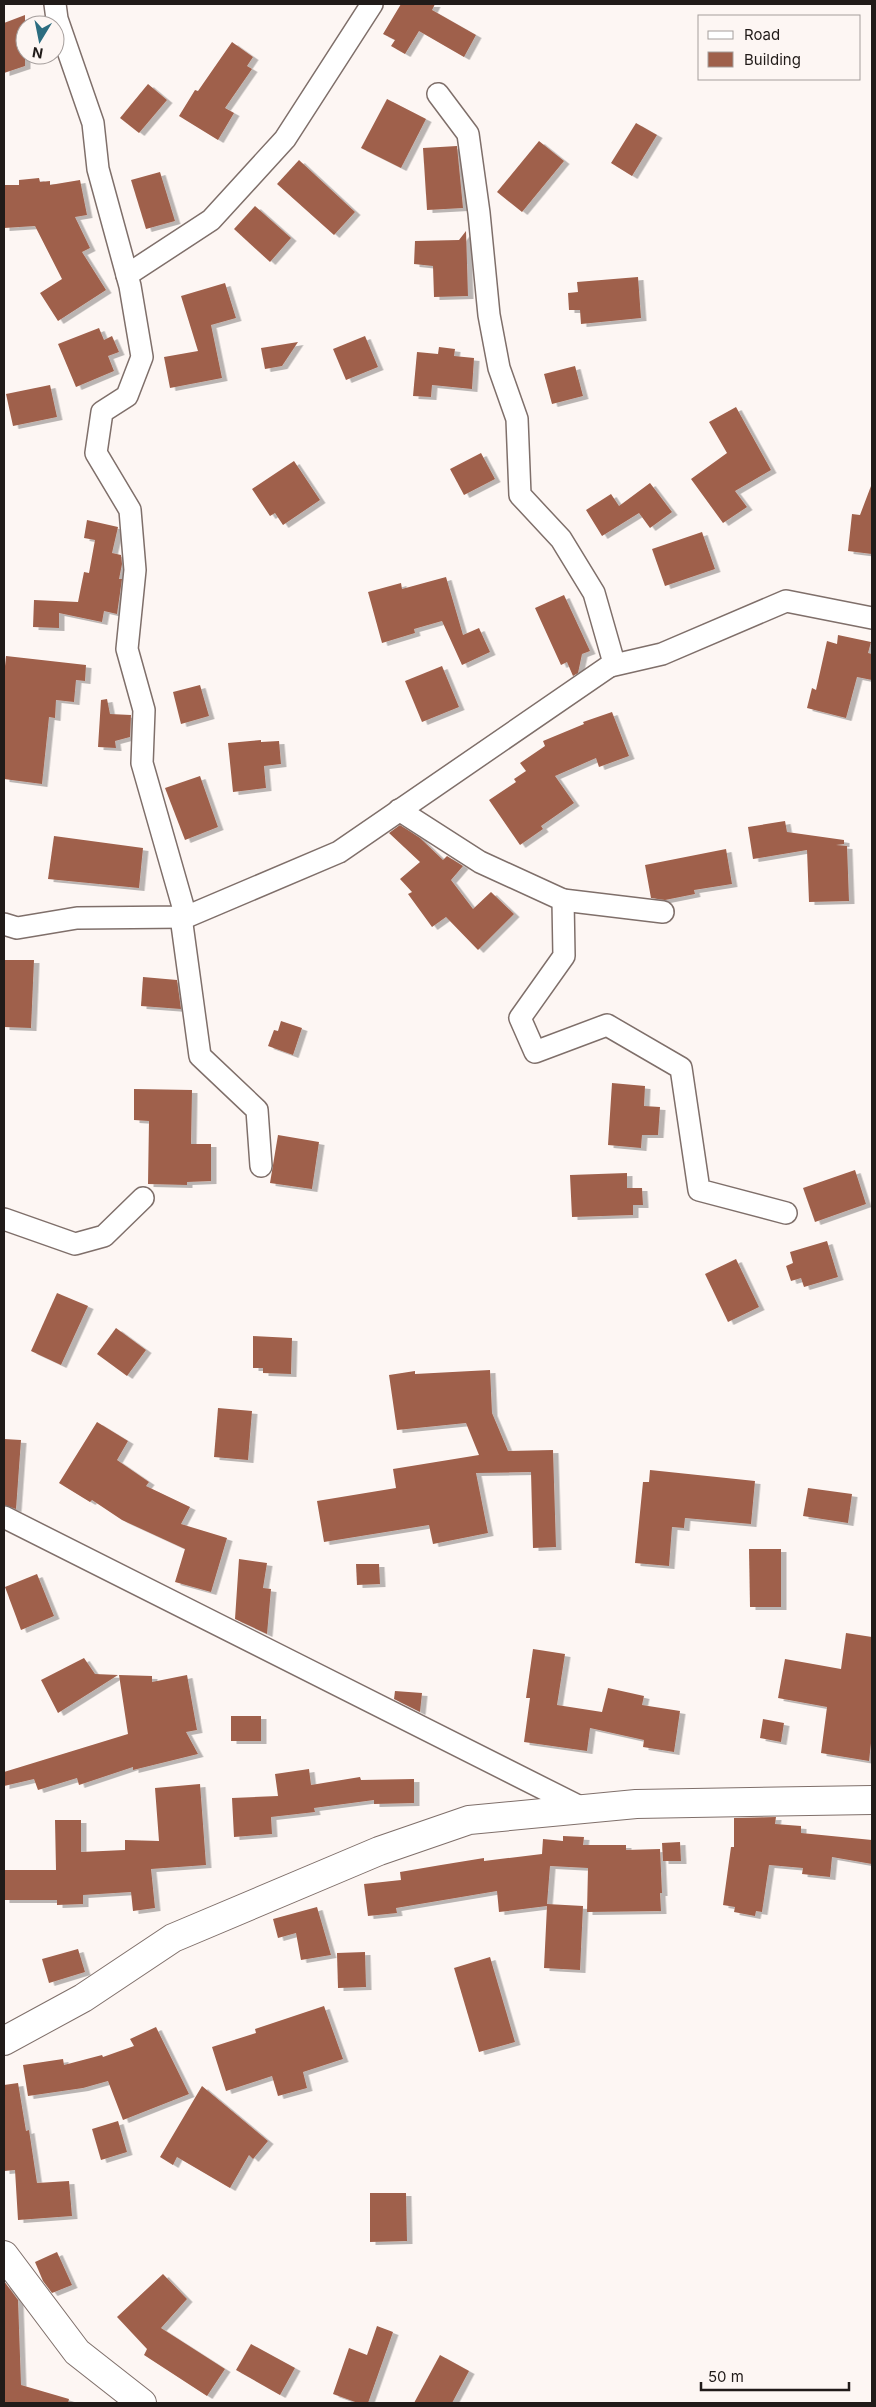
<svg xmlns="http://www.w3.org/2000/svg" width="876" height="2407" viewBox="0 0 876 2407" font-family="Inter,sans-serif">
  <style>
    .building { fill: #9f604b; filter: url(#shadow) }
    .lines { fill: none; stroke-linecap: round; stroke-linejoin: round }
    .street-casing { stroke: #7f6f6a; stroke-width: 24 }
    .secondary-casing { stroke: #7f6f6a; stroke-width: 30 }
    .street { stroke: #fff; stroke-width: 21 }
    .secondary { stroke: #fff; stroke-width: 28 }
  </style>
  <defs>
    <filter id="shadow"><feDropShadow dx="5.5" dy="3" stdDeviation="0" flood-color="#0004"/></filter>
  </defs>
  <rect width="100%" height="100%" fill="#fdf6f3"/>
  <g class="building">
    <path d="M401,4H435L432,10L476,35L464,57L419,31L405,54L391,46L395,40L383,34Z"/>
    <path d="M25,15V66L4,73V23Z"/>
    <path d="M232,42L253,57L247,66L252,69L225,108L234,113L218,140L179,116L195,90L198,91Z"/>
    <path d="M148,84L167,100L139,133L120,118Z"/>
    <path d="M387,99L426,119L401,168L361,148Z"/>
    <path d="M636,123L657,135L632,176L611,163Z"/>
    <path d="M539,141L564,161L522,212L497,192Z"/>
    <path d="M457,146L463,208L427,210L423,148Z"/>
    <path d="M299,160L355,212L334,235L277,184Z"/>
    <path d="M160,172L175,221L146,229L131,180Z"/>
    <path d="M39,178L40,182L50,181V185L80,180L87,215L75,217L90,248L82,252L106,290L58,321L40,293L62,279L35,226L4,228V185H19V180Z"/>
    <path d="M255,206L291,238L270,262L234,229Z"/>
    <path d="M466,231L468,296L434,297L433,266L414,264L415,241L459,240Z"/>
    <path d="M638,277L641,318L581,324L580,310H569L568,293L578,292L577,282Z"/>
    <path d="M225,283L236,318L211,325L222,378L170,388L164,357L198,351L181,296Z"/>
    <path d="M99,328L104,340L112,336L119,352L108,356L114,371L76,387L58,344Z"/>
    <path d="M365,336L378,367L346,380L333,349Z"/>
    <path d="M298,342L282,366L265,369L261,348Z"/>
    <path d="M439,347L455,349L454,356L474,358L472,389L432,385L431,397L413,396L417,352L438,354Z"/>
    <path d="M575,366L583,396L552,404L544,374Z"/>
    <path d="M50,385L57,417L13,426L6,394Z"/>
    <path d="M736,407L771,470L735,491L747,507L723,523L691,479L727,453L709,422Z"/>
    <path d="M481,453L495,479L464,495L450,469Z"/>
    <path d="M294,461L320,500L283,525L275,513L270,516L252,489Z"/>
    <path d="M650,483L672,512L650,528L639,513L602,536L586,510L611,494L619,506Z"/>
    <path d="M871,486L872,554L848,551L852,514L860,515Z"/>
    <path d="M87,520L118,527L112,553L121,555L122,564L119,579H122L117,614L104,611L102,622L59,613V628L33,627L34,600L78,602L84,572L89,573L95,540L84,538Z"/>
    <path d="M702,532L715,569L665,586L652,549Z"/>
    <path d="M446,577L463,635L479,628L490,652L462,665L442,621L414,629L415,633L382,643L368,592L401,583L402,589Z"/>
    <path d="M564,595L590,651L582,654L578,673L573,676L567,662L561,665L535,608Z"/>
    <path d="M838,635L871,642L868,653L872,654V680L857,677L846,718L807,708L812,688L816,690L827,641L837,644Z"/>
    <path d="M6,656L86,665L85,681L76,680L74,702L56,700L55,718L49,717L42,784L4,779V676Z"/>
    <path d="M442,666L459,707L422,722L405,681Z"/>
    <path d="M200,685L209,716L181,724L173,692Z"/>
    <path d="M107,699L110,714L131,715L130,737L115,741L116,748L98,747L101,700Z"/>
    <path d="M612,712L629,756L599,767L596,758L555,776L574,803L541,826L543,829L520,845L489,800L516,782L514,779L526,771L520,763L545,746L543,741L584,724L583,722Z"/>
    <path d="M261,740V742L279,741L281,764L264,766L266,788L233,792L228,743Z"/>
    <path d="M200,776L218,827L185,840L165,788Z"/>
    <path d="M785,821L787,832L844,840V844L836,845L847,846L849,901L809,902L807,850L753,859L748,827Z"/>
    <path d="M400,825L420,838L443,860L447,856L463,866L451,880L473,909L491,892L514,914L478,950L446,917L432,927L408,894L412,892L400,879L420,862L389,833Z"/>
    <path d="M54,836L143,848L139,888L48,879Z"/>
    <path d="M726,849L732,884L694,890L695,894L665,900L651,898L645,865Z"/>
    <path d="M4,960H34L31,1028L4,1027Z"/>
    <path d="M143,977L177,980L181,1009L141,1006Z"/>
    <path d="M281,1021L302,1028L293,1055L268,1046L274,1030L278,1031Z"/>
    <path d="M612,1083L645,1086L644,1106L660,1107L658,1135H642L641,1148L608,1145Z"/>
    <path d="M134,1089L192,1090L191,1144H211V1181L187,1182V1185L148,1184L149,1121L134,1120Z"/>
    <path d="M278,1135L319,1142L312,1189L270,1183Z"/>
    <path d="M855,1170L866,1204L815,1222L803,1188Z"/>
    <path d="M627,1173V1188H642L643,1205H633V1215L572,1217L570,1175Z"/>
    <path d="M827,1241L838,1277L804,1287L801,1278L791,1281L786,1266L793,1263L790,1252Z"/>
    <path d="M736,1259L759,1307L728,1322L705,1274Z"/>
    <path d="M57,1293L88,1306L61,1365L31,1351Z"/>
    <path d="M116,1328L146,1350L127,1376L97,1354Z"/>
    <path d="M253,1336L292,1338L291,1374L263,1373V1368H253Z"/>
    <path d="M490,1370L492,1413L508,1451L553,1450L556,1547L533,1548L531,1472L476,1473L488,1533L433,1544L429,1525L324,1542L317,1501L396,1488L393,1469L479,1455L466,1423L397,1430L389,1375L415,1371V1374Z"/>
    <path d="M218,1408L252,1411L248,1460L214,1457Z"/>
    <path d="M97,1422L128,1441L117,1460L149,1482L146,1486L190,1507L181,1524L227,1538L211,1592L175,1582L185,1549L122,1520L92,1500L90,1502L59,1483Z"/>
    <path d="M4,1439L21,1440L16,1509L4,1505Z"/>
    <path d="M650,1470L755,1481L751,1524L685,1518L684,1528L672,1527L669,1566L635,1563L643,1482H649Z"/>
    <path d="M808,1488L852,1494L848,1523L803,1516Z"/>
    <path d="M749,1549H781V1607H750Z"/>
    <path d="M239,1559L267,1563L263,1588L271,1589L267,1634L235,1619Z"/>
    <path d="M356,1564H379L380,1584L357,1585Z"/>
    <path d="M37,1574L54,1616L21,1630L5,1587Z"/>
    <path d="M846,1633L872,1637V1734L869,1761L821,1753L827,1707L778,1698L785,1659L841,1669Z"/>
    <path d="M533,1649L565,1654L557,1705L602,1712L608,1688L644,1696L642,1705L680,1711L674,1752L643,1747L644,1740L590,1728L587,1751L524,1742L530,1698H526Z"/>
    <path d="M84,1658L95,1674L118,1675L58,1713L41,1680Z"/>
    <path d="M119,1675L152,1676V1682L187,1675L197,1730L186,1732L198,1754L133,1770V1767L79,1785L77,1778L38,1790L34,1779L4,1786V1772L128,1734Z"/>
    <path d="M395,1691L422,1693L420,1712L394,1699Z"/>
    <rect x="231" y="1716" width="30" height="25"/>
    <path d="M763,1719L784,1723L781,1742L760,1738Z"/>
    <path d="M309,1769L311,1785L360,1777L361,1780L414,1779V1803L374,1804V1800L314,1808L315,1812L271,1817L272,1834L234,1837L232,1798L278,1796L275,1774Z"/>
    <path d="M200,1784L206,1865L151,1869L155,1908L133,1911L131,1892L83,1895V1904L57,1905V1900H4V1870H56L55,1820H81V1852L125,1850V1840L159,1841L155,1788Z"/>
    <path d="M776,1817L775,1824L801,1826V1833L872,1840V1864L832,1857L830,1877L802,1874L803,1868L769,1865L762,1912L756,1911L755,1916L734,1912L735,1907L723,1905L731,1847H734V1818Z"/>
    <path d="M563,1836L584,1837L583,1845H626V1850L660,1849L662,1893H660L661,1911L587,1912L588,1868L550,1866L547,1904L583,1906L580,1970L544,1968L547,1906L499,1912L497,1891L396,1908L397,1913L368,1916L364,1884L401,1880L400,1872L441,1865L484,1858V1861L542,1854L543,1839L563,1841Z"/>
    <path d="M680,1842L681,1861H663L662,1843Z"/>
    <path d="M317,1907L331,1955L301,1960L296,1933L278,1938L273,1919Z"/>
    <path d="M78,1949L85,1972L49,1983L42,1959Z"/>
    <path d="M365,1952L366,1987L338,1988L337,1953Z"/>
    <path d="M490,1957L515,2042L479,2052L454,1968Z"/>
    <path d="M324,2006L343,2059L303,2072L307,2088L278,2096L272,2076L226,2091L212,2047L256,2033L255,2029Z"/>
    <path d="M156,2027L189,2094L123,2120L108,2081L83,2088L28,2096L23,2065L63,2059L64,2065L102,2055L103,2057L134,2046L130,2039Z"/>
    <path d="M18,2083L26,2131L29,2130L37,2183L69,2181L72,2216L18,2220L15,2170L4,2171V2085Z"/>
    <path d="M202,2086L268,2141L253,2159L249,2155L230,2188L177,2157L173,2165L160,2157Z"/>
    <path d="M118,2121L127,2152L101,2160L92,2129Z"/>
    <path d="M370,2193H406L407,2241L370,2242Z"/>
    <path d="M57,2252L72,2285L52,2293L43,2281L35,2262Z"/>
    <path d="M163,2274L187,2299L161,2328L225,2369L207,2396L144,2355L147,2349L117,2317Z"/>
    <path d="M4,2281L18,2300L21,2385L69,2399L68,2403H4Z"/>
    <path d="M377,2326L393,2332L368,2403H358L333,2394L349,2348L367,2355Z"/>
    <path d="M251,2344L295,2368L280,2395L236,2370Z"/>
    <path d="M440,2355L469,2371L452,2403H414Z"/>
  </g>
  <g class="lines">
    <g class="street-casing">
      <g id="street">
        <path d="M55,4L57,19L93,123L98,169L130,286L142,357L127,396L102,412L96,453L130,510L135,570L127,649L144,710L142,763L186,917"/>
        <path d="M127,275L211,220L285,139L372,4"/>
        <path d="M610,666L662,654L786,601L872,618"/>
        <path d="M399,810L480,862L563,900L564,956L520,1018L535,1052L607,1025L681,1068L699,1190L786,1213"/>
        <path d="M563,900L663,912"/>
        <path d="M181,917L200,1056L257,1110L261,1166"/>
        <path d="M4,924L17,928L77,918L186,917L339,852L614,663L594,593L561,539L520,495L517,419L499,368L489,315L479,213L468,134L438,94"/>
        <path d="M4,1219L75,1244L104,1236L143,1198"/>
        <path d="M4,1517L584,1809"/>
      </g>
    </g>
    <g class="secondary-casing">
      <g id="secondary">
        <path d="M4,2041L83,1998L173,1938L379,1851L469,1820L636,1804L872,1800"/>
        <path d="M4,2255L77,2352L142,2403"/>
      </g>
    </g>
    <use href="#street" class="street"/>
    <use href="#secondary" class="secondary"/>
  </g>
  <rect width="876" height="2407" fill="none" stroke="#211b19" stroke-width="10"/>
  <rect x="698" y="15" width="162" height="65" fill="#fdf6f3" stroke="#a59e9c"/>
  <rect x="708" y="31" width="25" height="8" fill="#ffffff" stroke="#a59e9c"/>
  <text x="744" y="40" font-size="15" fill="#211b19">Road</text>
  <rect x="708" y="52" width="25" height="15" fill="#9f604b" stroke="#a59e9c"/>
  <text x="744" y="65" font-size="15" fill="#211b19">Building</text>
  <g transform="translate(40 40) rotate(190)"><circle r="24" fill="#fdf6f3" stroke="#a59e9c"/>
  <path d="M0-4L9 19L0 12L-9 19Z" fill="#2c6d80"/>
  <text y="-8" font-size="14" font-weight="bold" text-anchor="middle" fill="#211b19">N</text>
  </g>
  <path d="M701 2382v8h148v-8" fill="none" stroke="#211b19" stroke-width="2.5"/>
  <text x="708" y="2382" font-size="15" fill="#211b19" stroke="#fdf6f3" stroke-width="4" paint-order="stroke">50 m</text>
</svg>
